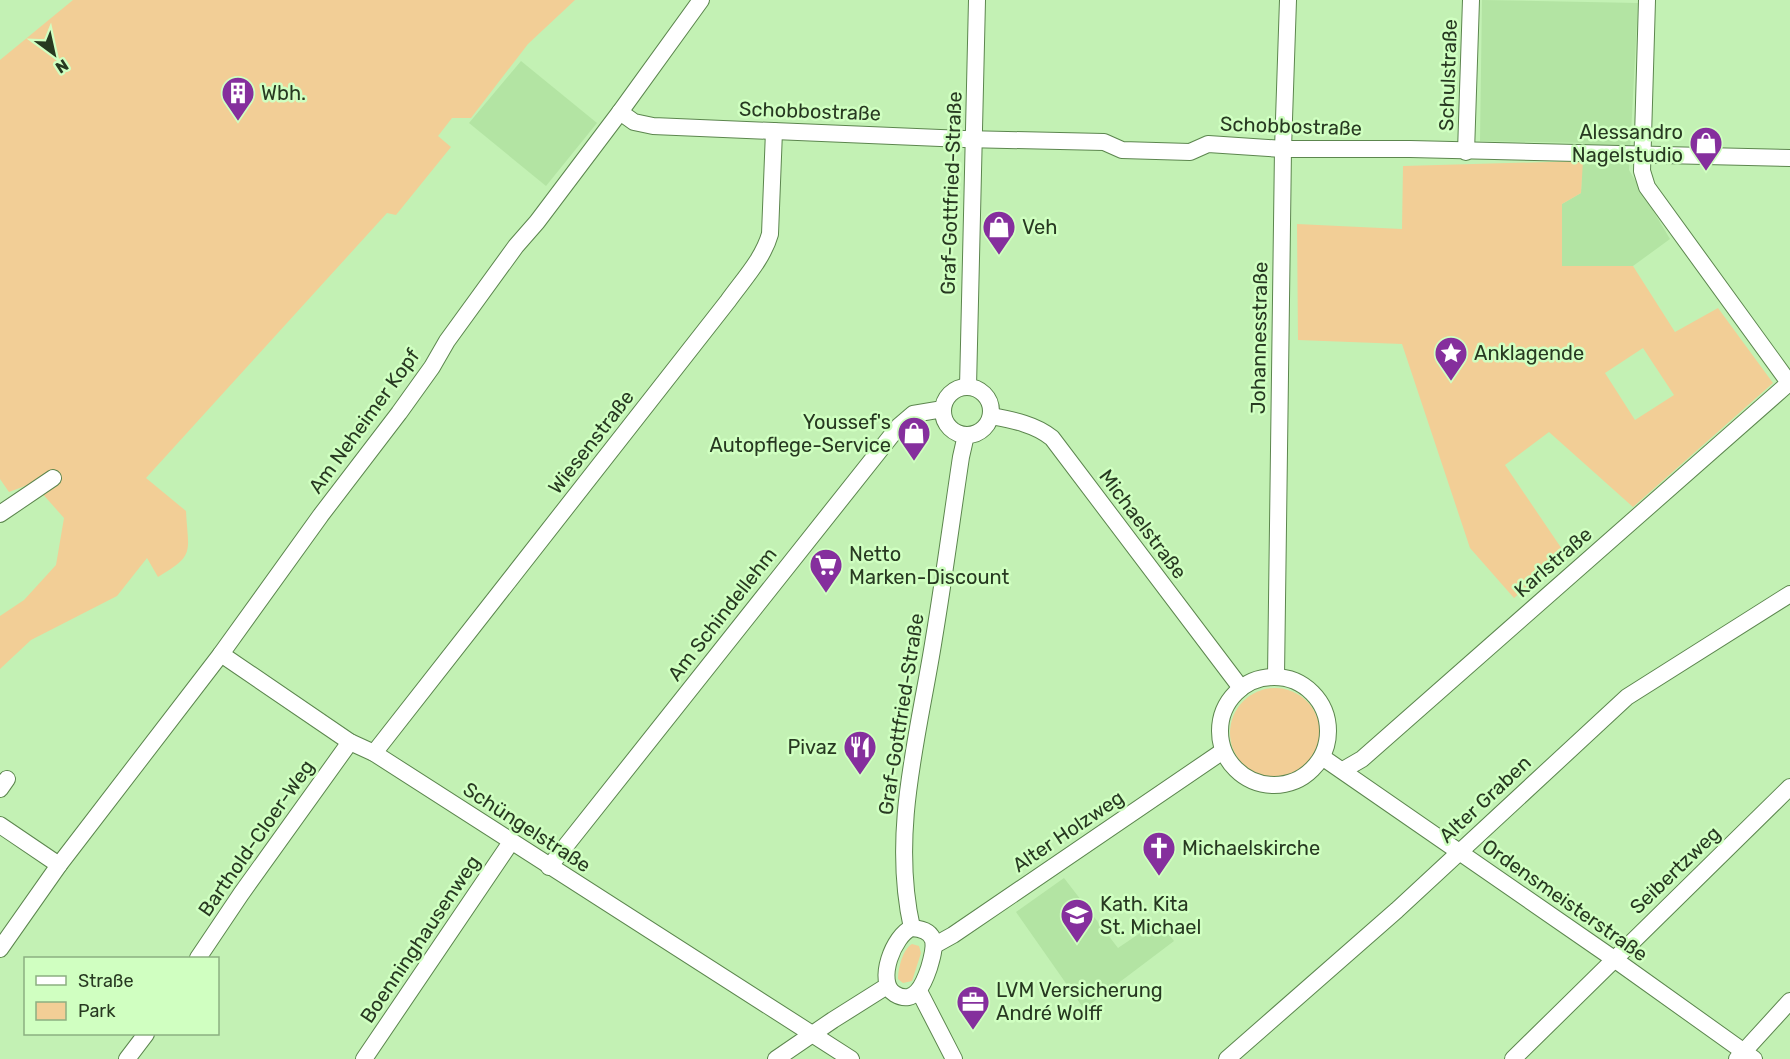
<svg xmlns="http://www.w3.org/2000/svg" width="1790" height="1059" viewBox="0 0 1790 1059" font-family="Rubik,sans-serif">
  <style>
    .built { fill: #b3e4a3 }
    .green { fill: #f2ce96; fill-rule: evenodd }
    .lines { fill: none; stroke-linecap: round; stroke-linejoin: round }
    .minor-casing { stroke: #5c864e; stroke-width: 18 }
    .minor { stroke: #fff; stroke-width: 16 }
    .labels { text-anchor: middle; stroke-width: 5; stroke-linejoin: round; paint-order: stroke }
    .street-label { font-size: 20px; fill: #273921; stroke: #d0ffc1 }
    .poi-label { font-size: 20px; fill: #273921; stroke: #d0ffc1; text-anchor: start }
  </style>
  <rect width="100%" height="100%" fill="#c3f1b4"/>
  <g class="built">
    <path d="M1482,0L1638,3L1629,170L1670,239L1633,266H1562V204L1581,193L1583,143L1480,141Z"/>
    <path d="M521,61L597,123L546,186L469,123Z"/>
    <path d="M1064,878L1118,948L1158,921L1174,941L1084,1009L1016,912Z"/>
  </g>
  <g class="green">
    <path d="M73,0H575L528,44L471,118H452L438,136L451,147L396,215L387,213L146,478L186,511C188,552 196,555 158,577L147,558L117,596L31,640L0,669V616L24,600L56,565L64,518L33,483L9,492L0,479V60Z"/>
    <path d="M1583,161L1581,193L1562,204V266H1633L1675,332L1718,308L1773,383L1633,507L1549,432L1505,465L1566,555L1514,598L1470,548L1402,344L1298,340L1297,224L1402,229L1403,166ZM1643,348L1674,395L1635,420L1605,373Z"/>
    <circle cx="1275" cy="733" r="45"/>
    <path d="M912,944L919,946L921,953L912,981L903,983L898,979C898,968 903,949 912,944Z"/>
  </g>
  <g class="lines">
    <g class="minor-casing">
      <g id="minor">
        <path d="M1647,0L1642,171L1647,187L1790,384"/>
        <path d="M620,112L634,122L653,126L964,139L1104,142L1122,150L1190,152L1208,144L1283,149H1410L1790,158"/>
        <path d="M1466,152L1471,0"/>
        <path d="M968,387L977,0"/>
        <circle cx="967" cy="411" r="24"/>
        <path d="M991,416C1012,420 1035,424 1052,438L1241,688"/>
        <path d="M0,514L53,478"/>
        <path d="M221,654L350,742L374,753L851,1059"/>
        <path d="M1276,676L1283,149L1288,0"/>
        <circle cx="1274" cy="731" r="54"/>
        <path d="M374,753L728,301C743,280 763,259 770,234L774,131"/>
        <path d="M1322,757L1614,959L1754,1059"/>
        <path d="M1343,770L1362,759L1789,383"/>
        <path d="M0,789L7,779"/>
        <path d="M0,825L59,865"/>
        <path d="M549,867L899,426L913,414L943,409"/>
        <path d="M912,928C890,831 919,734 934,638C944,578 952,517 961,457L966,435"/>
        <path d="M912,928C940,930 935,948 929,968C924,983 915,1006 895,994C875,983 894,934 912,928Z"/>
        <path d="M935,945L953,935L1223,751"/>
        <path d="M0,949L59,865L221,654L321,515L399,413L432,367L447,341L516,246L537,222L620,112L701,0"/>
        <path d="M198,958L241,894L350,742"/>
        <path d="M919,991L954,1059"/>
        <path d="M127,1059L146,1034"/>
        <path d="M364,1059L511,842"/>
        <path d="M776,1059L833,1020L887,986"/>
        <path d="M1227,1059L1397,910L1627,697L1790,594"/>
        <path d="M1513,1059L1790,787"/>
        <path d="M1737,1059L1790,1001"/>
      </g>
    </g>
    <use href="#minor" class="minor"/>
  </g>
  <defs>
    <g id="building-pin" transform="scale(1.725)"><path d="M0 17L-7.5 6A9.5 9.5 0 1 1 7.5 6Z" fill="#852f9d" stroke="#d0ffc1"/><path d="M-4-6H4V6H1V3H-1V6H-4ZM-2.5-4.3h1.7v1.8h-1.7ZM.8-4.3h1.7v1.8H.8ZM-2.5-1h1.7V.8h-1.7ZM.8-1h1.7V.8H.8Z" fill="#fff"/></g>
    <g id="shop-pin" transform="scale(1.725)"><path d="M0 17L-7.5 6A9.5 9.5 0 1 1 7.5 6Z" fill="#852f9d" stroke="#d0ffc1"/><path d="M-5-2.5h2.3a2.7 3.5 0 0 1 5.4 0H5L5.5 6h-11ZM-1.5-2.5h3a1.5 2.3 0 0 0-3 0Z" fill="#fff"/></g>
    <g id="sight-pin" transform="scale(1.725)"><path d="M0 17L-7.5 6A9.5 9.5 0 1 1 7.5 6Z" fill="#852f9d" stroke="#d0ffc1"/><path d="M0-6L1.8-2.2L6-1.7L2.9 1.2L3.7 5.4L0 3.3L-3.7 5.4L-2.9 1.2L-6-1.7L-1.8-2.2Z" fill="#fff"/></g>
    <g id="supermarket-pin" transform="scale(1.725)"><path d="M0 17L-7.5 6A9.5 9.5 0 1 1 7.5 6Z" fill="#852f9d" stroke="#d0ffc1"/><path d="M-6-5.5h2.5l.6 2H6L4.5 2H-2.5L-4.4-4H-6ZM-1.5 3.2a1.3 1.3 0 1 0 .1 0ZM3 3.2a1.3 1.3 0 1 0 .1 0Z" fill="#fff"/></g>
    <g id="restaurant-pin" transform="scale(1.725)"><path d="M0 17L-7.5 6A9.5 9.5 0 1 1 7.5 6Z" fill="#852f9d" stroke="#d0ffc1"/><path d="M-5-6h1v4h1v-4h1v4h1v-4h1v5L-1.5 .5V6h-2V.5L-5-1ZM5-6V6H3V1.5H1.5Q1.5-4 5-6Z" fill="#fff"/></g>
    <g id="church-pin" transform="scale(1.725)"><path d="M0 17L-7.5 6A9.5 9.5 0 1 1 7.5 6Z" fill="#852f9d" stroke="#d0ffc1"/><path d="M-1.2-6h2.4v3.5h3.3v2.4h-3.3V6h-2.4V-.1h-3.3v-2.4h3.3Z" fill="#fff"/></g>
    <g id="school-pin" transform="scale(1.725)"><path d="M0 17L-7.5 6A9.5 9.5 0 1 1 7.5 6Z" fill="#852f9d" stroke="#d0ffc1"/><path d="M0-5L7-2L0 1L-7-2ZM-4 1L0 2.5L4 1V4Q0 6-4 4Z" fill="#fff"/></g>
    <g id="office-pin" transform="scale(1.725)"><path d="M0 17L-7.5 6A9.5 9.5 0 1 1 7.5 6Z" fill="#852f9d" stroke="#d0ffc1"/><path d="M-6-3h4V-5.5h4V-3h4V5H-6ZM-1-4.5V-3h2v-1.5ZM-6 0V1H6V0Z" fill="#fff"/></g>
  </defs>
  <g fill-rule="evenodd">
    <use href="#building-pin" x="238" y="93"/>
    <use href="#shop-pin" x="1706" y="143"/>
    <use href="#shop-pin" x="999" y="227"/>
    <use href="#sight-pin" x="1451" y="353"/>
    <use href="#shop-pin" x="914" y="433"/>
    <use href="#supermarket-pin" x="826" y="565"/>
    <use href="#restaurant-pin" x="860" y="747"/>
    <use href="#church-pin" x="1159" y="848"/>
    <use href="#school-pin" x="1077" y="915"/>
    <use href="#office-pin" x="973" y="1002"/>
  </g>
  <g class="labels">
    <g class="street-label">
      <text transform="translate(1448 75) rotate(-88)" y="7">Schulstraße</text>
      <text transform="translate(810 111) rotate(2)" y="7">Schobbostraße</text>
      <text transform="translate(1291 126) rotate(2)" y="7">Schobbostraße</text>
      <text transform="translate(951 193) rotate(-88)" y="7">Graf-Gottfried-Straße</text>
      <text transform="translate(1259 338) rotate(-89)" y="7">Johannesstraße</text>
      <text transform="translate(364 421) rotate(-54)" y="7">Am Neheimer Kopf</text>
      <text transform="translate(591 442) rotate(-52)" y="7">Wiesenstraße</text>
      <text transform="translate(1143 524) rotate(53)" y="7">Michaelstraße</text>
      <text transform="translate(1553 562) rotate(-41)" y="7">Karlstraße</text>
      <text transform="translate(722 614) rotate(-52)" y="7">Am Schindellehm</text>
      <text transform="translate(901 714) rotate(-81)" y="7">Graf-Gottfried-Straße</text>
      <text transform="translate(1485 799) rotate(-43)" y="7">Alter Graben</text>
      <text transform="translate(527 827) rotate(33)" y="7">Schüngelstraße</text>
      <text transform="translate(1068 831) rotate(-34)" y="7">Alter Holzweg</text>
      <text transform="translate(256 838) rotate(-55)" y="7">Barthold-Cloer-Weg</text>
      <text transform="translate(1675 870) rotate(-44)" y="7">Seibertzweg</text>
      <text transform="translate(1565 900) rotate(35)" y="7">Ordensmeisterstraße</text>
      <text transform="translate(420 939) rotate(-56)" y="7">Boenninghausenweg</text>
    </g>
    <g class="poi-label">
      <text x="261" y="100">Wbh.</text>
      <text x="1683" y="139" text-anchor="end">Alessandro<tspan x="1683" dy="23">Nagelstudio</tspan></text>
      <text x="1022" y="234">Veh</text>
      <text x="1474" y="360">Anklagende</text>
      <text x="891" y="429" text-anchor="end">Youssef's<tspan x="891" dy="23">Autopflege-Service</tspan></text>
      <text x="849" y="561">Netto<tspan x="849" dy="23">Marken-Discount</tspan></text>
      <text x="837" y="754" text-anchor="end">Pivaz</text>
      <text x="1182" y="855">Michaelskirche</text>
      <text x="1100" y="911">Kath. Kita<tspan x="1100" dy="23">St. Michael</tspan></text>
      <text x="996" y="997">LVM Versicherung<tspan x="996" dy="23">André Wolff</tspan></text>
    </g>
  </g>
  <rect x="24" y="957" width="195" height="78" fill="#d0ffc1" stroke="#8cb081" stroke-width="1.5"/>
  <rect x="36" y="976" width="30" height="9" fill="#ffffff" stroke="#8cb081" stroke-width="1.5"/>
  <text x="78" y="987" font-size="18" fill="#273921">Straße</text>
  <rect x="36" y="1002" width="30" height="18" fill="#f2ce96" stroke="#8cb081" stroke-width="1.5"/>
  <text x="78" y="1017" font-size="18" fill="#273921">Park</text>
  <g transform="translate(54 54) rotate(147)" stroke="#d0ffc1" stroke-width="4.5" paint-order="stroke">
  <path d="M0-4.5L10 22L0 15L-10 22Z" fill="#273921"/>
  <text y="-9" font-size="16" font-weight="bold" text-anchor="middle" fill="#273921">N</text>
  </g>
</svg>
